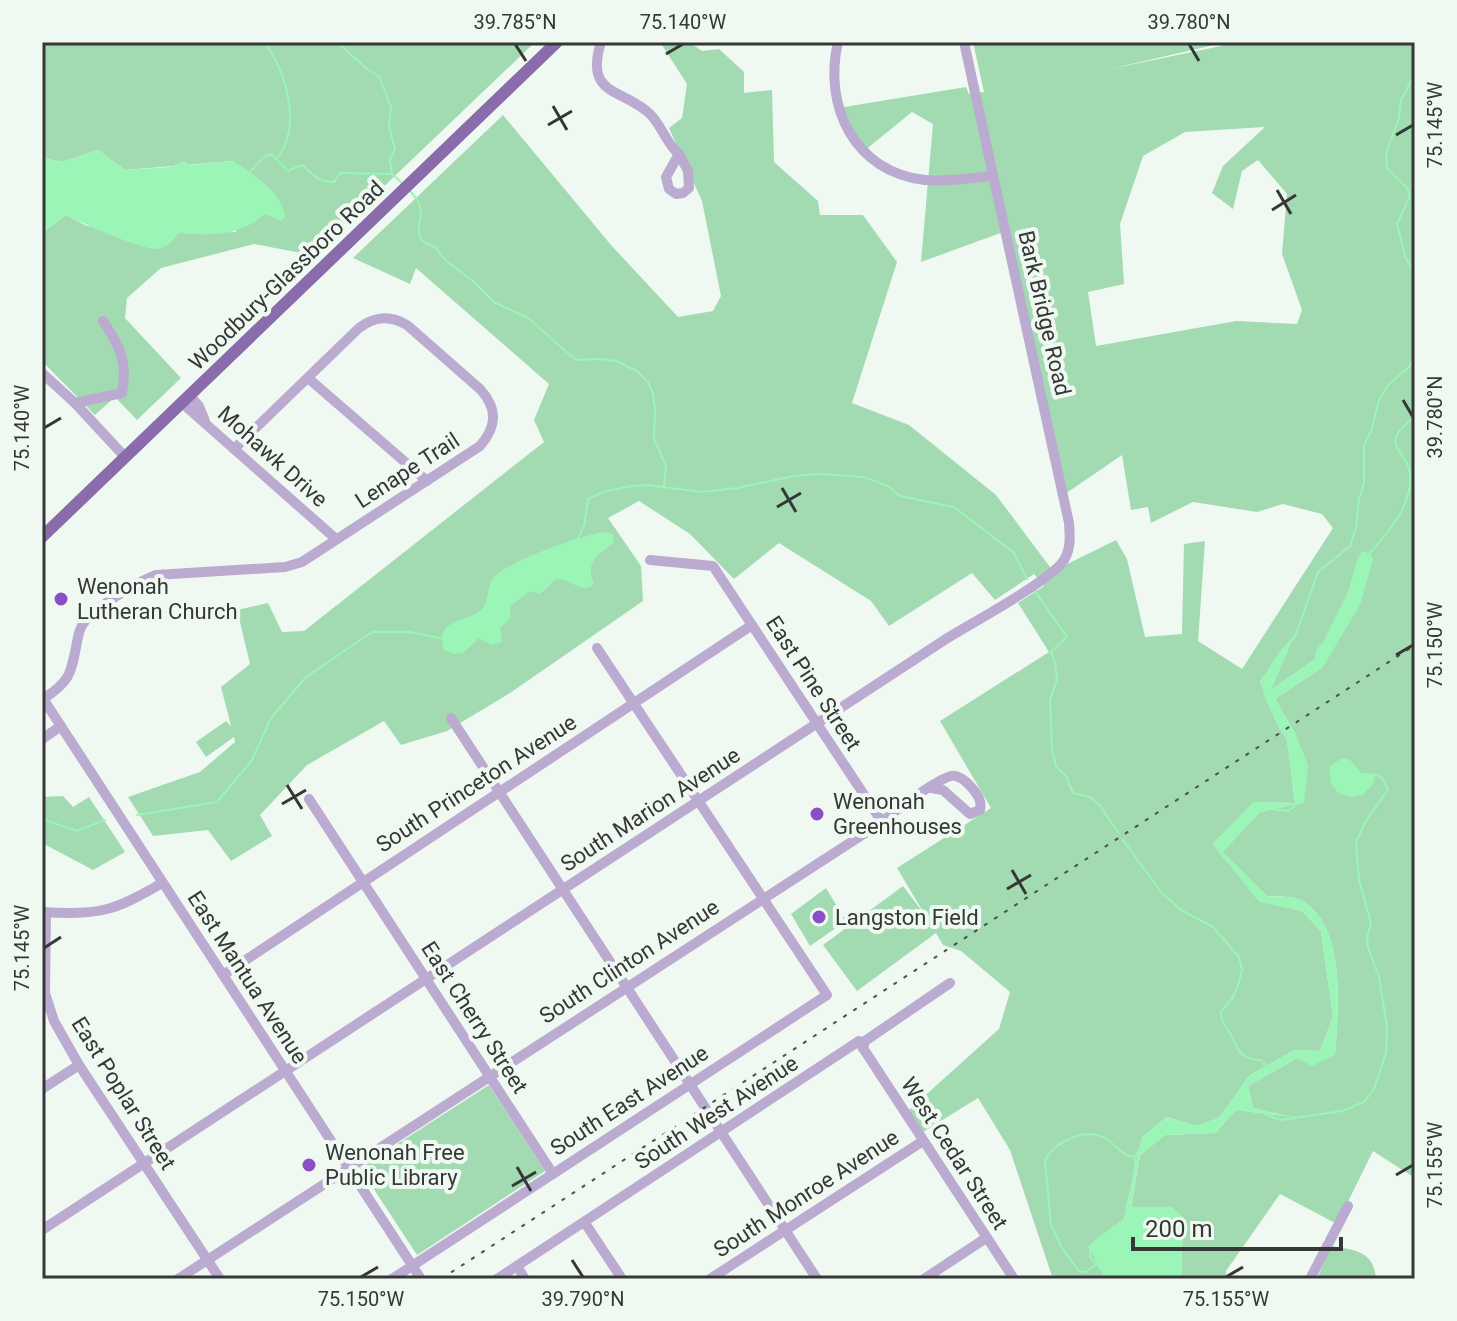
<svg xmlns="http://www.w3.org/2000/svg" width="1457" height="1321" viewBox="0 0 1457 1321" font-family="Roboto,sans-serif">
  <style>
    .green { fill: #a2dab2; fill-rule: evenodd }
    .water { fill: #9bf5b7 }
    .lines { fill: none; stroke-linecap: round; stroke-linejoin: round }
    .stream { stroke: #9bf5b7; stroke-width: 2 }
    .minor { stroke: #bcabd0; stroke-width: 10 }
    .major { stroke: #8a6cad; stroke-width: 12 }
    .rail { stroke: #4d514e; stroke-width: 2; stroke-dasharray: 4 8; stroke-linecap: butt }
    .ticks { fill: none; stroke: #353836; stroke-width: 3 }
    .poi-dot { fill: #8b4ec4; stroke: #eff9f2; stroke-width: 3 }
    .labels { text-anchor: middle; stroke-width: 8; stroke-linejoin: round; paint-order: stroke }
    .street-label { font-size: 22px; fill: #353836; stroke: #eff9f2 }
    .poi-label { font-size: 22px; fill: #353836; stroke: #eff9f2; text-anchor: start }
    .neatline { fill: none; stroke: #353836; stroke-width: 3 }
    .ticks-label { font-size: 20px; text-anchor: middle; fill: #353836 }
  </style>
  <rect width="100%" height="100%" fill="#eff9f2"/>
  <g class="green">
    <path d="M42,42H530L532,45L312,255L254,244L161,268L127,298L125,318L181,378L137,420L115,397L95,415L42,361V233L66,215L87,226L179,233L236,232L234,161L125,170L98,150L63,162L42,158Z"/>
    <path d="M660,42H689L702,51L719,49L744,72V93L772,90L774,162L818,201L820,215H863L897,262L852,403L909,425L996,495L1053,571L1116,540L1127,559L1145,637L1182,634L1184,544L1205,541L1198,641L1242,669L1333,528L1322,514L1283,504L1257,512L1193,502L1151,523L1148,507L1131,510L1122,455L1065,494L1006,231L921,262L933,124L912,112L864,151L838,108L966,87L969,94L984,92L973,42H1227L1110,69L1240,42H1415V1178L1373,1151L1337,1224L1280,1194L1226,1271V1279H1181L1183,1217L1171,1207L1131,1208L1140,1155L1165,1135L1215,1133L1236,1110L1285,1116L1253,1108L1248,1086L1297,1058L1335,1055C1338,1013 1348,921 1298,899C1290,896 1276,897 1267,896L1222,852L1260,812L1304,802L1296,735L1275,699L1323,667L1368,553L1315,659L1270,691L1293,638L1260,681L1277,724L1287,740L1295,803L1254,802L1213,844L1259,901L1302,911L1321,931L1333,1017L1320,1051L1295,1050L1250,1075L1219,1118L1197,1126L1167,1117L1142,1137L1124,1219L1089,1246L1105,1279H1053L1010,1150L978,1098L923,1132L909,1110L999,1029L1010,992L961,951L943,945L936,933L857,991L823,945L903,886L925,915L897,868L991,808L940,721L1049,652L1018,603L1044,586L1034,574L995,600L972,573L889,626L871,601L779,543L734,579L690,534L639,501L608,518L641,566L643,601L510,693L447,731L401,745L384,721L307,765L260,815L272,836L231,861L208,830L153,836L128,797L200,772L235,742L234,737L206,757L196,742L226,721L231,726L221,687L250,664L237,610L268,603L282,632L304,631L544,442L534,420L549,384L416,268L410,284L353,258L503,115L611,245L678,317L713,311L721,296L702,201L669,128L682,118L687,84ZM1265,127L1223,166L1212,193L1233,209L1242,171L1258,160L1287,194L1282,254L1302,310L1297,324L1236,321L1096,346L1088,292L1124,284L1120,224L1143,156L1185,132Z"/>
    <path d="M63,796L73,807L89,797L125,852L93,870L42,843V797Z"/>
    <path d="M826,888L846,921L810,946L791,914Z"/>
    <path d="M489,1085L545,1171L417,1255L360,1168Z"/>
    <path d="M1331,1246C1355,1250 1374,1251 1376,1279H1317Z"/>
  </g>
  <g class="water">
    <path d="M98,150L125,170L170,167L183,161L191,165L233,161C252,173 284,194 285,218L281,221L265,214C240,236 212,236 179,233C173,239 168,247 159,249C143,251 82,223 66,215L42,233V158L63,162Z"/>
    <path d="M604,532L613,534L614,543C597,555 585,562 594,583L590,587C578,591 569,578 556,579L540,594L530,591L510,606V618L500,628L502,642L491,645L479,638L463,653L454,654L444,650C434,617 467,623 481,610C491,600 485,586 495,576C514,559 579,536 604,532Z"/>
    <path d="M1362,551L1369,553L1373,559L1360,605L1323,667L1275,699L1296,735L1308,765L1304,803L1260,812L1223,852L1267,896C1276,897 1290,896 1298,899C1348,920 1338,1013 1335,1055L1312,1066L1297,1058L1248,1086L1253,1108L1301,1118L1236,1110L1215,1133L1165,1135L1140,1155L1131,1207H1171L1183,1217L1181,1279H1105L1088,1246L1124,1219L1142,1137L1167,1117L1197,1126L1219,1118L1250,1075L1295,1050L1320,1051L1333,1017L1321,931L1302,911L1259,902L1213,844L1254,802L1295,803L1287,740L1277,724L1260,681L1295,633L1271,690L1315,659L1316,650L1323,642L1348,592L1357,560Z"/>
    <path d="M1341,758L1350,760L1361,773L1375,774L1373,784L1363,795L1353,797L1339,794L1331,783L1329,768Z"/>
  </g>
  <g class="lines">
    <g class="stream">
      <path d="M264,42C286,71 302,125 278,157"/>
      <path d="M337,42L367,69L379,76L391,107L389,126L395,149L390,160L392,174L403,184"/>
      <path d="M1415,74L1401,100L1399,118L1386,153L1387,168L1407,188L1410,196L1397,224L1406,259L1415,273"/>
      <path d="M249,173L263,158L271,154L288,171L302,165C313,174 318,182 334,182L340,173L391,174"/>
      <path d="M410,191C433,216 411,220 422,241L435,247L446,261L473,281L494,302L528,318L576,360L601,359L616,361L637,371L648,382L653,393L655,409L654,439L666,466L664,486"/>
      <path d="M578,538L584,526L588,499L606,491L633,486L647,485L702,492L737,488L794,476L818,474L864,477L888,486L900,496L954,507L1014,553L1027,579"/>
      <path d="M1370,553C1388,532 1406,513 1410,485C1416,449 1371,449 1415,417"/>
      <path d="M1035,591L1067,637L1051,652L1055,663L1057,679L1050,700L1052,750L1056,766L1066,776L1073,793L1090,797L1100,806L1118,832"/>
      <path d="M1270,668L1281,651L1295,637L1318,572L1350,546L1356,528L1359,499L1364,483V445L1371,431L1379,400L1388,385L1409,367L1415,357"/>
      <path d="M1264,693L1273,713"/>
      <path d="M1270,809L1288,811L1300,802"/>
      <path d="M137,815L217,802L252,760L271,718L306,677L372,632H409L445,639"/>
      <path d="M42,819L77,831L105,820"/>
      <path d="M1123,840L1162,893L1181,910L1213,927L1239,957L1242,970L1238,985L1232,999L1221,1011C1221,1020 1223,1022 1228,1030C1239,1046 1235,1059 1261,1060L1266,1067"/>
      <path d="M1220,853L1229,863"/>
      <path d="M1264,1114L1280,1120L1342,1111L1364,1102L1374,1089L1386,1053L1387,1027L1379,977L1368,947L1367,938L1371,923L1359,880L1356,842L1367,819L1388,790L1382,778L1374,774"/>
      <path d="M1135,1168V1157L1140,1148"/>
      <path d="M1127,1206L1131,1189"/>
      <path d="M1094,1242L1114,1227"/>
      <path d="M1090,1247V1257L1098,1265"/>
      <path d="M1095,1265L1086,1272H1080L1063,1250L1051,1225L1045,1160C1055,1141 1087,1126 1108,1140C1118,1147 1121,1155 1135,1157"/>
    </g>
    <g class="minor">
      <path d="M601,42C584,97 623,88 650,114C662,126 666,143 679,154"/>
      <path d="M838,42C823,106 854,172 925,180C947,182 970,178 993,176"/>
      <path d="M679,154L688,171L689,188L683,193L676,194L669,189L666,177Z"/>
      <path d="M42,373L75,403L125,457"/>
      <path d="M308,378L427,481"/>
      <path d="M190,396L199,406L205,421"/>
      <path d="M75,403L122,393C128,361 120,347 103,321"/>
      <path d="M182,403L336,539"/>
      <path d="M650,560L713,566L882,822"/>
      <path d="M42,697L421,1279"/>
      <path d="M43,699C71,681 71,673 77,642C78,636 79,630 83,624C93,608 138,582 156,575L285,567L302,562L480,446C497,426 498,409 480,389L407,325C390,315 375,316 359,328L234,449"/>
      <path d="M451,718L817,1279"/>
      <path d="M42,739L61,726"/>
      <path d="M309,799L553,1174"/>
      <path d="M42,912C99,915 113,912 162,883"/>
      <path d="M46,912L45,993L54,1021L79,1065L220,1279"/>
      <path d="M223,975L752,625"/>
      <path d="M863,1048L1014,1279"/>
      <path d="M863,1048L865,1041L950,983"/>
      <path d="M42,1089L79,1065"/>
      <path d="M585,1223L622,1279"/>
      <path d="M42,1230L946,639C970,624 1052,580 1064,560C1071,549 1070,536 1069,523L964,42"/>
      <path d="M517,1266L525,1279"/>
      <path d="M178,1279L882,822C895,811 935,780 951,776C959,774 967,782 972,788C978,795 982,801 980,810L970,814L943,790L931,788"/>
      <path d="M392,1279L827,995L597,648"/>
      <path d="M497,1279L859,1041L863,1048"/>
      <path d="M710,1279L923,1141"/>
      <path d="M924,1279L986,1238"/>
      <path d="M1310,1279L1348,1206"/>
    </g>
    <path class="major" d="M42,537L557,42"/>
    <path class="rail" d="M441,1279L1415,645"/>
  </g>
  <path class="ticks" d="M515,44L526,61M1189,44L1199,61M666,54L683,44M553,106L567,130M548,125L572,111M1396,135L1413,125M1277,190L1291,214M1272,210L1296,195M1403,400L1413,417M44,428L61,418M782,488L796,512M777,507L801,493M1396,655L1413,645M287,785L302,809M282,804L306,790M1012,870L1026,894M1007,889L1031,875M44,948L61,937M517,1167L531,1191M1396,1175L1413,1165M512,1186L536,1172M572,1260L583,1277M361,1277L378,1267M1226,1277L1243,1267"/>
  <g class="poi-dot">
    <circle cx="61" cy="599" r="8"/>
    <circle cx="817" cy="814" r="8"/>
    <circle cx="819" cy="917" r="8"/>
    <circle cx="309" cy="1165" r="8"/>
  </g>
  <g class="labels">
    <g class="street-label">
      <text transform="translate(286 275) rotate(-44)" y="8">Woodbury-Glassboro Road</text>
      <text transform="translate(1045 313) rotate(77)" y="8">Bark Bridge Road</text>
      <text transform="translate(273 456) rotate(42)" y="8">Mohawk Drive</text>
      <text transform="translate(407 470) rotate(-33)" y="8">Lenape Trail</text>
      <text transform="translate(814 683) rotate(57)" y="8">East Pine Street</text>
      <text transform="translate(476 783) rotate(-33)" y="8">South Princeton Avenue</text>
      <text transform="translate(650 809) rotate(-33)" y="8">South Marion Avenue</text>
      <text transform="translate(629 961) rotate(-33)" y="8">South Clinton Avenue</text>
      <text transform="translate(248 977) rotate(57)" y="8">East Mantua Avenue</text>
      <text transform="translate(475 1017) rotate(57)" y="8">East Cherry Street</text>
      <text transform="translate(124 1093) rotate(58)" y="8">East Poplar Street</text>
      <text transform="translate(629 1100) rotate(-33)" y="8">South East Avenue</text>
      <text transform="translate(716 1112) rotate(-33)" y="8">South West Avenue</text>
      <text transform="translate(955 1153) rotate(57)" y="8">West Cedar Street</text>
      <text transform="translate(806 1193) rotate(-33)" y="8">South Monroe Avenue</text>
    </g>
    <g class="poi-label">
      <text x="77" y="594">Wenonah<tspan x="77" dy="25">Lutheran Church</tspan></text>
      <text x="833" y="809">Wenonah<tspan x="833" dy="25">Greenhouses</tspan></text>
      <text x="835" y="925">Langston Field</text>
      <text x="325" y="1160">Wenonah Free<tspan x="325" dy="25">Public Library</tspan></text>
    </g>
  </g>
  <rect width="1457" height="1321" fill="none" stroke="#eff9f2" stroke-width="88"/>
  <path d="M1133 1237v12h208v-12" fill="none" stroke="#353836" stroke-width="4"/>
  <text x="1145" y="1237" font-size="24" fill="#353836" stroke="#eff9f2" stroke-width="6" paint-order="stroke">200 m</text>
  <rect x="44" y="44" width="1369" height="1233" class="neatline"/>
  <g class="ticks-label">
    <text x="515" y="29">39.785°N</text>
    <text x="683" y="29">75.140°W</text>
    <text x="1189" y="29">39.780°N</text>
    <text transform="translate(1435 125) rotate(-90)" y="7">75.145°W</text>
    <text transform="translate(1435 417) rotate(-90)" y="7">39.780°N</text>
    <text transform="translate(22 428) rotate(-90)" y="7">75.140°W</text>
    <text transform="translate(1435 645) rotate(-90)" y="7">75.150°W</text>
    <text transform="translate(22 948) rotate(-90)" y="7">75.145°W</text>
    <text transform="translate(1435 1165) rotate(-90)" y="7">75.155°W</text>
    <text x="361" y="1306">75.150°W</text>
    <text x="583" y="1306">39.790°N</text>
    <text x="1226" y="1306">75.155°W</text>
  </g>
</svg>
